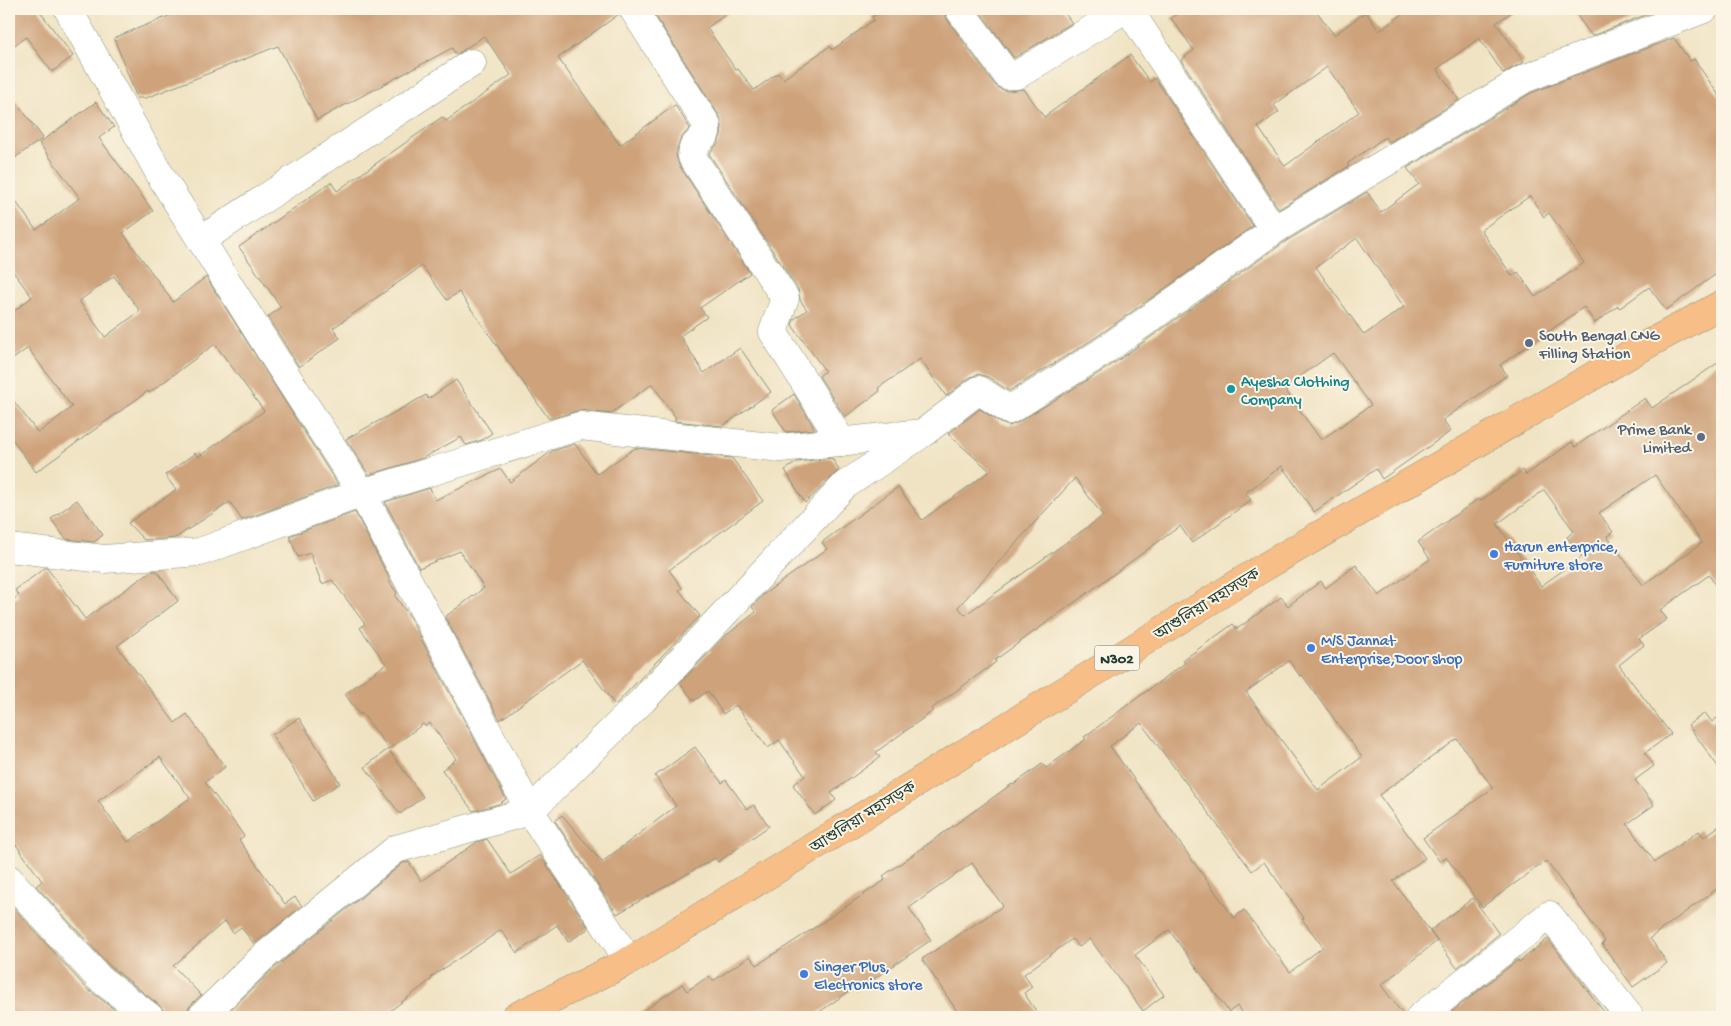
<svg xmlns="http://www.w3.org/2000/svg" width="1731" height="1026" viewBox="0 0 1731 1026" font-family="'Gochi Hand','Noto Sans Bengali',sans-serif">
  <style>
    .building { fill: #cea37c; fill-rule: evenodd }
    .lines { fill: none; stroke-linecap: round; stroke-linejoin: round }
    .minor-casing { stroke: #88907c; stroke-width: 29 }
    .highway-casing { stroke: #88907c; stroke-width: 29 }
    .minor { stroke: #fff; stroke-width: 28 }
    .highway { stroke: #f7be87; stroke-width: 28 }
    .service-dot { fill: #5c6f8a; stroke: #fcf5e5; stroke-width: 2 }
    .culture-dot { fill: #0f9aa8; stroke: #fcf5e5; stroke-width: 2 }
    .shop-dot { fill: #3f7fe0; stroke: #fcf5e5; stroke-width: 2 }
    .labels { text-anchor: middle; stroke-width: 4; stroke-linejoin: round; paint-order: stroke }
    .shield { fill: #fcf5e5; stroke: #617469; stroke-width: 1 }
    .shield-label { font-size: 15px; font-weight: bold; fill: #1f3d34 }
    .service-label { font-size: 16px; fill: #4e5e75; stroke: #fcf5e5; text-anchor: start }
    .culture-label { font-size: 16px; fill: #0d838f; stroke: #fcf5e5; text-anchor: start }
    .shop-label { font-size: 16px; fill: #366cbe; stroke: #fcf5e5; text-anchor: start }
    .street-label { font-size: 16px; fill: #1f3d34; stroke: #fcf5e5 }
  </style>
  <rect width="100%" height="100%" fill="#fcf5e5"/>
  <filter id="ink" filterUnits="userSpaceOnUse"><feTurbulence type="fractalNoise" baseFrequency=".02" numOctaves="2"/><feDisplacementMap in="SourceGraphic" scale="10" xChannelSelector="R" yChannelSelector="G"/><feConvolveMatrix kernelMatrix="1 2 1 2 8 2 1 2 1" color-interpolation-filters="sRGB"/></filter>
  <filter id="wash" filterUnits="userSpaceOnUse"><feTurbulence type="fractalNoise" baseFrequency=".0096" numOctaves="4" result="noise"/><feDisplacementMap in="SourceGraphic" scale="20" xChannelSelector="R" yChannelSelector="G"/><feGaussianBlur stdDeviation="1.12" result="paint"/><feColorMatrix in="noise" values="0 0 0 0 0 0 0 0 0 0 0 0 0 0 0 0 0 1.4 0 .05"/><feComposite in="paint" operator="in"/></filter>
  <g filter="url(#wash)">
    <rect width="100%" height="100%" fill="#f0e3c3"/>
    <g id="blocks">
      <g class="building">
        <path d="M9,9H38L73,56L52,72L26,37L9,49Z"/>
        <path d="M186,9H618L619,14L558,58L620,145L675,105L690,128L681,138L678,146L676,155L679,165L750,273L700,308L707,317L680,336L704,373L740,348L771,392L723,426L674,421L676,418L652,384L610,414L581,410L549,419L459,292L447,300L422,266L333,328L340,338L299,367L268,317L281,307L239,247L331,182L337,191L442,117L446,121L511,75L484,36L456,55L452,48L317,120L278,46L146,98H137L114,38Z"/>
        <path d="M651,9H733L707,28L736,70L738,69L754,90L778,73L783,79L830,46L832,50L874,20L872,17L883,9H944L946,18L995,85L1000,89L1007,91L1024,89L1044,117L1130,55L1150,82L1155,78L1253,226L1092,340L1009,391L988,377L978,374L969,378L946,396L920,359L878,388L880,391L845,417L819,376L825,371L792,325L794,319L807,310L800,300L798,289L709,154L718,143L721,135L722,126L720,117Z"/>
        <path d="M978,9H1062L1072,23L1014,58Z"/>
        <path d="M1184,9H1315L1334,35L1366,12L1379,31L1410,9H1516L1496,23L1524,62L1503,73L1479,38L1437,69L1459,100L1389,142L1385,137L1347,164L1349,166L1279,209L1181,60L1194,50L1171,18ZM1327,67L1359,112L1285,166L1258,127L1279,112L1274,105Z"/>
        <path d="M1572,9H1654L1655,11L1592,36Z"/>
        <path d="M1674,38L1690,61L1694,59L1722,100V270L1666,310L1649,287L1620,308L1618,306L1595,323L1584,307L1500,365L1507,375L1443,420L1451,431L1382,479L1376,469L1314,512L1282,466L1245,493L1251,500L1192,543L1180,526L995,660L996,662L931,709L933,711L876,752L880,757L831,793L836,800L815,815L793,785L805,776L779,740L768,748L736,705L723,714L708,691L694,701L680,683L724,637L756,612L752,607L764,594L827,549L822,542L898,487L922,520L990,471L948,434L980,409L1001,423L1009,426L1017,423L1110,366L1283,243L1367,192L1381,212L1419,184L1407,168L1531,93ZM1530,196L1544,217L1549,213L1584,263L1535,297L1518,272L1512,276L1481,230ZM1357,238L1404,307L1364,335L1316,267ZM1333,353L1371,405L1321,440L1284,388ZM1075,478L1103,516L965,615L958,607Z"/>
        <path d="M9,92L43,138L9,162Z"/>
        <path d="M96,102L114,127L99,138L153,211L123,233L173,302L206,277L338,485L242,520L230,502L175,538L144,540L128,523L176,490L165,475L195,453L198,457L264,411L215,344L149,393L148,391L36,472L9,435V395L38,433L72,407L28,348L9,362V315L32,297L9,266V192L36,230L80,198L39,143ZM114,276L140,311L105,337L79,301Z"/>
        <path d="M1722,360V596L1709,575L1660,610L1667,619L1639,639L1644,645L1619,665L1671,734L1645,753L1654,766L1635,780L1654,805L1627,824L1655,862L1699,831L1704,837L1722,824V885L1650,938L1667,963L1633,987L1602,944L1605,941L1546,861L1482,907L1446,857L1440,862L1423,838L1493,788L1457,739L1379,795L1425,858L1393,881L1437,941L1381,985L1405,1017H1245L1237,1006L1229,1012L1169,930L1135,955L1164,995L1143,1011L1090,939L1079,947L1072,939L1024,974L1032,987L1024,993L1040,1017H961L922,959L1003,906L972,863L909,908L931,940L856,991L854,988L812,1017H635L682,984L687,991L709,976L713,981L750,956L757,965L802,936L885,880L883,876L1012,784L1013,785L1042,764L1046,768L1086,739L1084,737L1185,663L1183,660L1233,624L1237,629L1281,597L1288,606L1321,581L1326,588L1356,565L1379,596L1430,559L1418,542L1478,499L1480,501L1523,470L1526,475L1572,442L1575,447L1645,398L1652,408ZM1655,475L1702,543L1643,585L1607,536L1613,532L1599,513ZM1544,490L1574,531L1567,537L1582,557L1541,586L1497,524ZM1289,661L1300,676L1302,675L1362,757L1318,790L1246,692ZM1141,723L1252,871L1264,862L1304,918L1302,919L1323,947L1290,972L1244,910L1234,918L1110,746Z"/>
        <path d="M456,380L492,433L482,440L466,445L461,437L423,458L369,475L346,439L426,395L428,399Z"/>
        <path d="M794,394L815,429L786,432L772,410Z"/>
        <path d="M575,444L597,474L635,448L732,458L763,501L669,570L682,588L679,590L700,616L615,705L582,660L500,720L445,617L484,588L460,551L419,568L385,502L430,488L435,500L501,469L510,482L552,451Z"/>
        <path d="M832,458L839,470L805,503L785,470L797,462Z"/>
        <path d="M77,500L103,535L94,542L66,539L51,519Z"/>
        <path d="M355,512L390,580H388L397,593L395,596L408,614L506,799L499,804L473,811L442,770L456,759L430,723L425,726L423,724L389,749L362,713L360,715L345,694L386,664L360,628L365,624L332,580L322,584L310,553L298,557L289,536Z"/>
        <path d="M45,568H47L85,619L151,571H157L178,601L117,646L175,723L187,714L225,767L205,782L244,836L239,840L285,904L295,897L302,906L254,944L241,927L233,933L225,921L173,966L201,995L190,1006L186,1012V1017H165L164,1011L159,1005L110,966L36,886L42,881L9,835V603L19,595L15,590ZM160,757L190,798L128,842L98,801Z"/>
        <path d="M1705,713L1712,722L1722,714V772L1688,725Z"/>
        <path d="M299,718L340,783L313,801L272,735Z"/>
        <path d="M695,747L722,783L726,780L747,809L754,805L769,826L718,862L715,858L617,914L555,821L562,815L602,862L676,806L655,776Z"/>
        <path d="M388,749L423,797L400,814L365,767Z"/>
        <path d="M487,839L511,874L540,855L589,928L568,942L557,925L517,953L501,930L431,977L432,979L382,1017H223L272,970L403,863L409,862L421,881L477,842Z"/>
        <path d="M1473,898L1499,934L1457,968L1430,931Z"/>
        <path d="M13,907L87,989L125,1017H9V911Z"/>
        <path d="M1548,939L1608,1017H1445L1518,960L1519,962Z"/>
      </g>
    </g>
  </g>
  <g filter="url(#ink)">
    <use href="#blocks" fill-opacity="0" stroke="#88907c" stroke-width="1"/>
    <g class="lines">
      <g class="minor-casing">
        <g id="minor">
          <path d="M68,9L162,178L278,363L362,493L530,811L629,961"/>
          <path d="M633,9L707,125L706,133L693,148L692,157L785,298L773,332L842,442"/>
          <path d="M959,9L1007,75H1017L1120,12L1131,13L1274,230"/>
          <path d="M201,240L472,63"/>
          <path d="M9,548L104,559L200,552L362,493L580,426L781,448L923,433L979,390L1009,410L1101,353L1274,230L1524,79L1704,9"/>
          <path d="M9,879L99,978L150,1017"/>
          <path d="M201,1017L262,958L396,849L530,811L643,700L845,485L920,435"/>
          <path d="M1420,1017L1549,915L1630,1017"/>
        </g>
      </g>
      <g class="highway-casing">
        <path id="highway" d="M515,1017L629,961L1266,566L1648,344L1722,304"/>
      </g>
      <use href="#minor" class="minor"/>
      <use href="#highway" class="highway"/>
    </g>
  </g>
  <g class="service-dot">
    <circle cx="1529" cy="343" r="5"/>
    <circle cx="1701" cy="437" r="5"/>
  </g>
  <circle class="culture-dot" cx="1231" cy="389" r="5"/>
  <g class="shop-dot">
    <circle cx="1494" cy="554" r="5"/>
    <circle cx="1311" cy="648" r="5"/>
    <circle cx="804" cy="974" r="5"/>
  </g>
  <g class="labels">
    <rect class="shield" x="1094.5" y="645.5" width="45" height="25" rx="4"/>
    <g class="shield-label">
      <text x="1117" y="663">N302</text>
    </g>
    <g class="service-label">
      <text x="1539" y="340">South Bengal CNG<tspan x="1539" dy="18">Filling Station</tspan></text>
      <text x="1691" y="434" text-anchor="end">Prime Bank<tspan x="1691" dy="18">Limited</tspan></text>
    </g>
    <g class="culture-label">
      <text x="1241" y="386">Ayesha Clothing<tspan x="1241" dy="18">Company</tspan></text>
    </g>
    <g class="shop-label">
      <text x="1504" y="551">Harun enterprice,<tspan x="1504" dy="18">Furniture store</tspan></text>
      <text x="1321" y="645">M/S Jannat<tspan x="1321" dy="18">Enterprise,Door shop</tspan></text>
      <text x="814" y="971">Singer Plus,<tspan x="814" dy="18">Electronics store</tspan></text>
    </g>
    <g class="street-label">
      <text transform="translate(1206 603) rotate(-32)" y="6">আশুলিয়া মহাসড়ক</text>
      <text transform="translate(862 816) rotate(-32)" y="6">আশুলিয়া মহাসড়ক</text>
    </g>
  </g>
  <rect width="1731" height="1026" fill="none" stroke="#fcf5e5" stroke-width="30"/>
</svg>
